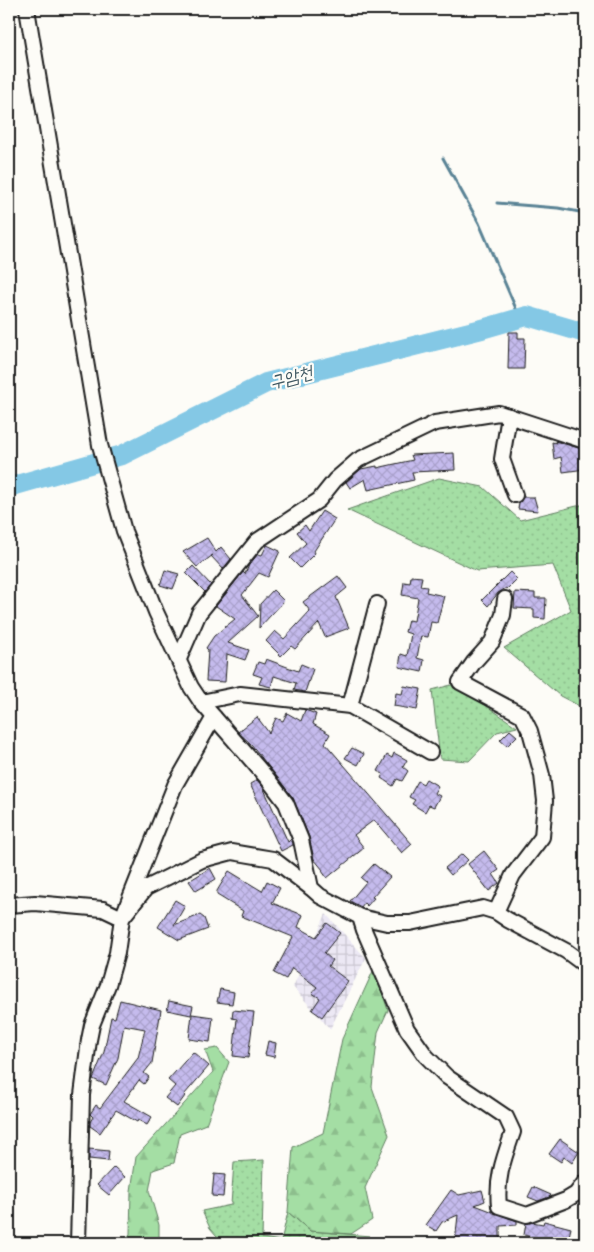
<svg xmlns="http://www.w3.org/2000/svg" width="594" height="1252" viewBox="0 0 594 1252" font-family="'Gochi Hand','Poor Story',sans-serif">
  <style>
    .industrial { fill: url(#industrial-grid) }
    .grass { fill: url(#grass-dots); stroke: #607d60 }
    .forest { fill: url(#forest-firs); stroke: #607d60 }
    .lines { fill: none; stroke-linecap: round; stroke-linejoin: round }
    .stream { stroke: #5a8395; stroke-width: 3 }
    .river { stroke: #84c8e5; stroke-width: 20 }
    .building { fill: url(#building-cross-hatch); stroke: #1c1c1c }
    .street-casing { stroke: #1c1c1c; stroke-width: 18 }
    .street { stroke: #fdfcf7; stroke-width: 14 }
    .labels { text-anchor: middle; stroke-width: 4.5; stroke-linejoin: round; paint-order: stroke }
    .water-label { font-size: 18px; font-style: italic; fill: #405862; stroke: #fdfcf7 }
  </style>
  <defs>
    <pattern id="industrial-grid" width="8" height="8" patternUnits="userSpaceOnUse" patternTransform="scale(1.25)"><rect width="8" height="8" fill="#ece8f4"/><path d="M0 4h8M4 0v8" fill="none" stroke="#cac6d1"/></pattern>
    <pattern id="grass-dots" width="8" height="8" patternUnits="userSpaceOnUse" patternTransform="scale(1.25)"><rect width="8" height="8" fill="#a4dea4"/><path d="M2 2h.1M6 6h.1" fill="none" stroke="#8dbe8d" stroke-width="1.8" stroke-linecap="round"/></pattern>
    <pattern id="forest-firs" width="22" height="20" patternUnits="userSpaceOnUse" patternTransform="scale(1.25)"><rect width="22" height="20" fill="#a4dea4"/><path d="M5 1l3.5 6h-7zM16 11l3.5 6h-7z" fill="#8dbe8d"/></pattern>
    <pattern id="building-cross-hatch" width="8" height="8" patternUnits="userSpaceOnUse" patternTransform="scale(1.25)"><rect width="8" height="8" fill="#c5bbed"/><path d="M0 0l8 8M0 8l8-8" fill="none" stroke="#a9a0cb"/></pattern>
  </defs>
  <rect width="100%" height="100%" fill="#fdfcf7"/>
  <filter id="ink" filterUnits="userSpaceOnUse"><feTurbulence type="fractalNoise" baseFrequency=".02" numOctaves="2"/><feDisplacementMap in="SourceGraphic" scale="10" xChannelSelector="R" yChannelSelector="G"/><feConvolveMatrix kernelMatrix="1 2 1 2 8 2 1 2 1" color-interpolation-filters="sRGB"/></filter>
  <g filter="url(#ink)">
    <path class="industrial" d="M326,914L366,958L330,1029L293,987Z"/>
    <g class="grass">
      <path d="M439,478L483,487L520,520L585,504V709L560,696L504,648L571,610L553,565L477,571L347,510Z"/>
      <path d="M455,684L517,727L497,732L469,761L440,759L432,690Z"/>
      <path d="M264,1160L262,1238L281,1241L288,1212L310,1231L370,1236L350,1243H223L210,1228L202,1211L231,1205L234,1162Z"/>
    </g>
    <g class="forest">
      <path d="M374,969L388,1010L378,1032L372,1087L389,1135L365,1188L372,1220L351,1234L310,1231L288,1212L293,1147L323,1133L342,1039Z"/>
      <path d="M217,1048L229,1062L206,1124L180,1134L174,1163L153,1170L149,1191L159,1225V1243H123L130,1234L131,1191L136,1157L213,1072L205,1050Z"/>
    </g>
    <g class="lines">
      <g class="stream">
        <path d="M443,158L479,223L520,318"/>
        <path d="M497,203L558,208L585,213"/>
      </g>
      <path class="river" d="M9,487L122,455L266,383L482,329L527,316L585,333"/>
    </g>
    <g class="building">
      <path d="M509,332H518V338H525L524,369H508Z"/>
      <path d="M555,441L585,450V469L563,472L561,457L554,459L552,442L556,443Z"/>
      <path d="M454,453L455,470L412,472L414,480L368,490L365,479L350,488L346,482L361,469L377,466V468L413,460L411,455Z"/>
      <path d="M523,497H534L538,511L518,509L519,503Z"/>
      <path d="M322,511L335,519L314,551L315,553L300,568L290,558L306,543L297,532L305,525L309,531Z"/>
      <path d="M207,538L216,552L221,547L231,559L223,569L211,556L213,555L197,567L183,552Z"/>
      <path d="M267,545L280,551L268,577L259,573L242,595L258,616L228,643L249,650L245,660L227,654L225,682L206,681L208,650L206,648L214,636L235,619L216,606L243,572L245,574L249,565L258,554L262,555Z"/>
      <path d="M193,566L211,585L205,592L186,573Z"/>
      <path d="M165,570L179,574L173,589L160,585Z"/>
      <path d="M510,572L517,579L507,589L506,588L498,593L488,606L482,600Z"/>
      <path d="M338,576L347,588L336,597L349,628L325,637L319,623L295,649L291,646L281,656L266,641L275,631L284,639L310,611L303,602Z"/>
      <path d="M411,576L422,577L420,586L427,587L426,592L444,596L437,623L431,622L428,637L421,636L417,658L424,660L422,672L399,667L401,654L407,656L411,634L405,632L408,620L414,621L418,598L402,595L404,582L410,583Z"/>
      <path d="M273,590L284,601L259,628L260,604Z"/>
      <path d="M515,592L535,593V598H546L545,619L534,618V609L514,608Z"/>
      <path d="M266,659L298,671L301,664L313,669L305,692L294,690L296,683L274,676L271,687L259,684L262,677L253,674L258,662L264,664Z"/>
      <path d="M404,686L421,689L417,710L394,706L396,693L402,694Z"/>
      <path d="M305,710L316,714L313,724L330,734L325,743L412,844L402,853L374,820L354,835L364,848L327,878L322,871L323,870L314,859L309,837L293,798L251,744L238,732L257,717L269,733L276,718L283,721L287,713L301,721Z"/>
      <path d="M510,730L517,736L507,746L500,740Z"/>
      <path d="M352,748L364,754L358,765L345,758Z"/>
      <path d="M394,753L407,760L403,767L408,771L402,781L397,779L393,786L381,778L383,774L378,771L387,755L392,758Z"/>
      <path d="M426,779L438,786L434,793L440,796L434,807L429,805L425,812L412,804L415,800L409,797L418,781L423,784Z"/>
      <path d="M257,780L263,787L288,842L291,839L293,843V845L281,851L250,784Z"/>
      <path d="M484,851L499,870L493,874L499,883L489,891L468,864Z"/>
      <path d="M462,854L468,860L451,875L445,868Z"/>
      <path d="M374,864L390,877L372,897L374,898L367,906L364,903L361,907L350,901L366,882L361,878Z"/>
      <path d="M210,868L216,879L196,891L189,881Z"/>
      <path d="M229,871L262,891L267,881L280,888L272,903L303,915L298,927L316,937L327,923L340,933L324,953L332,960L328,966L348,981L322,1017L312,1010L320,998L312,993L317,987L292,968L286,979L274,973L293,937L241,916L243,911L217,895V891Z"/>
      <path d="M175,900L185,906L174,925L200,915L204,918L208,929L179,940L158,927Z"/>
      <path d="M220,989L234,992L232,1004L217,1002Z"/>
      <path d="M120,1000L161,1010L152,1063L144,1073L149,1077L144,1084L139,1080L124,1101L152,1117L147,1125L138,1120L137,1122L116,1110L100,1133L90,1126V1122L93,1117L90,1114L96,1105L100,1108L138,1058L145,1029L124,1025L118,1058L106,1085L93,1079L104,1052L111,1017L115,1018Z"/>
      <path d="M169,1001L193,1006L191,1015L167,1010Z"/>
      <path d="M233,1010L254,1012L248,1058L233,1056L237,1019L232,1018Z"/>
      <path d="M192,1014L213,1017L210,1042L189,1039Z"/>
      <path d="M268,1041L276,1043L274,1057L265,1055Z"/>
      <path d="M193,1052L209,1066L184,1095L185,1096L177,1107L165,1098L175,1086L168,1080Z"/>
      <path d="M560,1139L579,1152L572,1163L564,1157L561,1162L549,1154Z"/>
      <path d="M89,1149L109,1151L108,1161L89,1159Z"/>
      <path d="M114,1167L125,1177L109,1195L97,1185Z"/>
      <path d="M214,1174L225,1175L223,1197L212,1196Z"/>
      <path d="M533,1187L551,1195L549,1197L538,1201L528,1197Z"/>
      <path d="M451,1190L459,1195L482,1190L485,1201L475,1205L517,1221V1225L500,1226V1242L477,1241V1243H455L458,1215L442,1222L436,1231L426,1225Z"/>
      <path d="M544,1221L571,1228L568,1240L564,1239L562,1243H556L524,1235L526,1223L532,1222L543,1224Z"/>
    </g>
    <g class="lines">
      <g class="street-casing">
        <g id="street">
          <path d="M27,9L100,445L124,531L156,612L191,687L201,702L267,778L286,803L301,840L311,888L320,896L360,917L364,930L407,1029L426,1056L447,1077L506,1117L513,1132C504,1158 496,1178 499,1206L527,1215L566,1200L576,1194L585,1182"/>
          <path d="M509,416L502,459L515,495"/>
          <path d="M179,659L199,613L257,541L319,500L335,480L358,460L435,423L499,413L585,441"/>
          <path d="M201,702L240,694L350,706L430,752"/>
          <path d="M350,706L377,604"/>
          <path d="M9,905L35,903L103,909L122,918L175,785L214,717"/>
          <path d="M496,912L513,875L542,837L545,801L542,775L530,731L522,715L460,682L474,662L492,642L503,615L505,599"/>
          <path d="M360,917L387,923H410L483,908L496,912L508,920L566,951L585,965"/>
          <path d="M78,1243L82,1095L89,1040L92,1025L108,985L117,953L122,918L146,888L202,860L232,852L273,859L311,888"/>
        </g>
      </g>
      <use href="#street" class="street"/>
    </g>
  </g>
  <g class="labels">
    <g class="water-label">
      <text transform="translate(291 377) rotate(-15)" y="6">구암천</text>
    </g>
  </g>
  <rect width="594" height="1252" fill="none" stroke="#fdfcf7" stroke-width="30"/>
  <rect x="15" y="15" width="564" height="1222" fill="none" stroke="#1c1c1c" stroke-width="2" filter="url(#ink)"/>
</svg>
